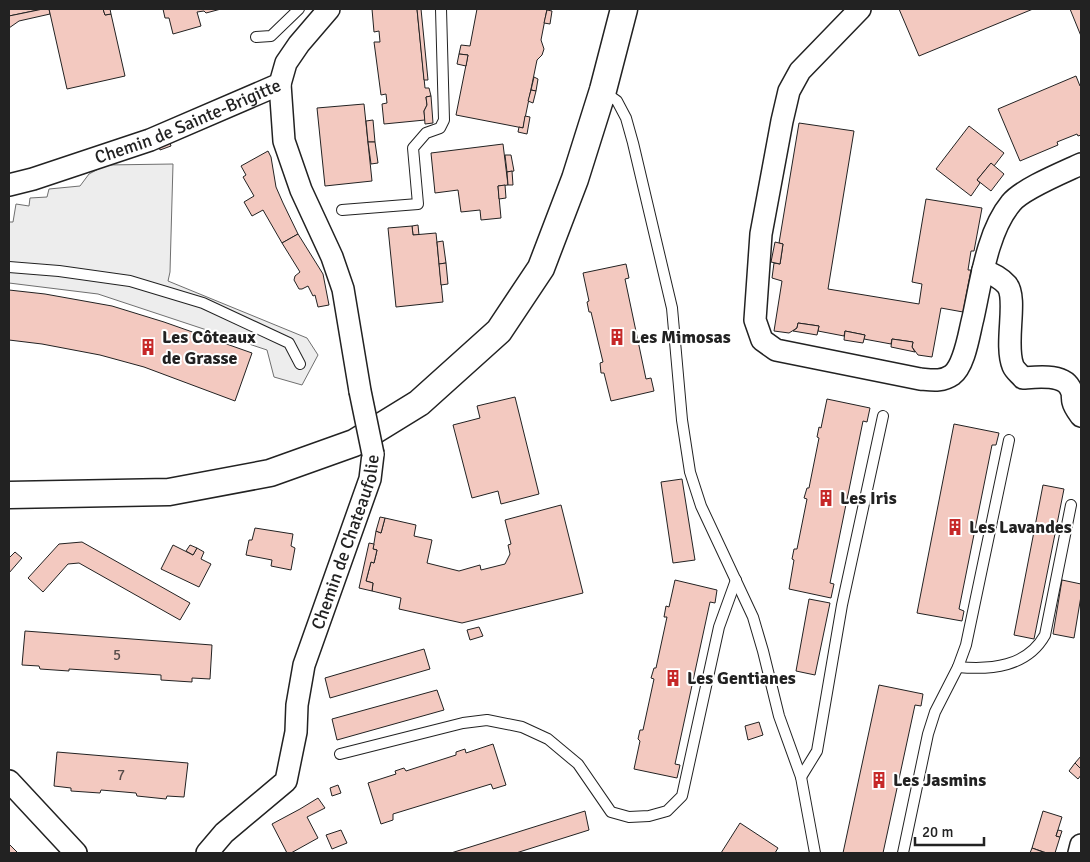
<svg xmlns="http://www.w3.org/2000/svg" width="1090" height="862" viewBox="0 0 1090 862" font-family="Signika,sans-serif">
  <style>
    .parking { fill: #ededed; stroke: #6f6f6f }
    .building { fill: #f3c9c0; stroke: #222 }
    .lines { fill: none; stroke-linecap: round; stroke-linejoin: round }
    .service-casing { stroke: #222; stroke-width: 12 }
    .minor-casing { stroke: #222; stroke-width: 24 }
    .tertiary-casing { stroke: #222; stroke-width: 29 }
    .service { stroke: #fff; stroke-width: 10 }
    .minor { stroke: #fff; stroke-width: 21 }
    .tertiary { stroke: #fff; stroke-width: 26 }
    .minor-bridge-casing { stroke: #222; stroke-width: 24; stroke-linecap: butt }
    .minor-bridge { stroke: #fff; stroke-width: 21 }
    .labels { text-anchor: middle; stroke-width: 4; stroke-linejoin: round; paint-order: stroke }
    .number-label { font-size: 15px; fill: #564c4a }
    .street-label { font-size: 18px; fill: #222; stroke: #fff }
    .poi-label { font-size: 18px; font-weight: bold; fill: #222; stroke: #fff; text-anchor: start }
  </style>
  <rect width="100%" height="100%" fill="#fff"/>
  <path class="parking" d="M173,164L170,272L168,281L307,338L318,355L302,385L274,377L267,350L98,294L9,283V222H13L16,204L29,206L30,198L47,197L49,189L80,186L89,174L106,165Z"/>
  <g class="building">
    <path d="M9,9H43L9,16Z"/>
    <path d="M43,9H49L50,14L19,21L9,28V16Z"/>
    <path d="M49,9H103L105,15L111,14L125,76L67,89Z"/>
    <path d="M103,9H110L111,14L105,15Z"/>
    <path d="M163,9H221L206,13L204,11L197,12L201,26L173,34L169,18H165Z"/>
    <path d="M372,9H417L425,88H429L431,96L426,97L427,105L424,111L425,120L384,124L382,104L387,103L386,94L381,95L374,42H380L379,31L374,32Z"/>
    <path d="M417,9H421L428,80H424Z"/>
    <path d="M477,9H547L541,40L544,49L542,55L537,60L523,128L456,115L468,55L459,54L461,45L470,46Z"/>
    <path d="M899,9H1033L919,56Z"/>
    <path d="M1070,9H1081V36Z"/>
    <path d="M547,10L552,11L550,24L544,23Z"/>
    <path d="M459,54L468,55L466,66L457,64Z"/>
    <path d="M1076,76L1080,86H1081V135L1078,136L1077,134L1057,142L1058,145L1020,161L998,109Z"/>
    <path d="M534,77L538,79L536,91L531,90Z"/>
    <path d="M531,90L536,91L533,103L528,101Z"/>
    <path d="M431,96L433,123L425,124L424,111L427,105L426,97Z"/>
    <path d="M364,104L372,181L325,186L317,108Z"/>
    <path d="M525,116L530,117L527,134L518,132L519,127L523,128Z"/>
    <path d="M373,120L375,142H368L366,121Z"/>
    <path d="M799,123L854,131L828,289L919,304L922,284L912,282L926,199L982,208L974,251H971L968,270H971L963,312L941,308L932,357L918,355L912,347L913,342L892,339L891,344L864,339L865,335L845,331L844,336L818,331L819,326L798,323L797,328L789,333L774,331L782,281L772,278L774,263L780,264L783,244L779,243Z"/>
    <path d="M969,126L1004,153L994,166L991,163L977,180L980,183L971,196L936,169Z"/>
    <path d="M168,136L171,146L160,150L157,140Z"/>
    <path d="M368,142H375L378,163L371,164Z"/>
    <path d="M503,144L508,185L498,186L501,218L481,220L480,210L461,212L458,190L435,193L431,153Z"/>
    <path d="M268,151L271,157L276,187L283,203L298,234L282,243L263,210L252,216L244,202L254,196L243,177L246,175L241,166Z"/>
    <path d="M505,155H511L514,171L507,172Z"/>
    <path d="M991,163L1004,174L991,191L977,180Z"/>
    <path d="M512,171L513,185H508L507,172Z"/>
    <path d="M505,185L506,198L499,199L498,186Z"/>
    <path d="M418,225L419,235H413L412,226Z"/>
    <path d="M412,226L413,235L436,233L443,302L396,307L388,228Z"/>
    <path d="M298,234L323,274L329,305L318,307L315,295L313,296L308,286L302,289H299L294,280L295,276L300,272L282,243Z"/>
    <path d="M443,241L446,263L439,264L437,242Z"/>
    <path d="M775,242L783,244L780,264L771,262Z"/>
    <path d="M446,263L448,284L441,285L439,264Z"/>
    <path d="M626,264L629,278L625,279L646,379L651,378L654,391L611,401L604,373H601L600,363L603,362L591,312H589L587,302L589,301L583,273Z"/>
    <path d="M9,290L45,294L112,306L164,322L252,353L235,401L144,367L100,355L42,344L9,340Z"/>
    <path d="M798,323L819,326L817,335L793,331L797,328Z"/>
    <path d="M845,331L865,335L863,343L844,340Z"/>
    <path d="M892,339L913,342L912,347L915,352L891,347Z"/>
    <path d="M515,397L539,494L501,504L498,491L472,498L453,425L480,418L477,406Z"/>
    <path d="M827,399L870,408L867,422L863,421L830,583L834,584L831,598L789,589L794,560L792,559L794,549H797L807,499L804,498L807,488H809L819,438L817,437L819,427L821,428Z"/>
    <path d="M954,424L999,433L996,445H992L959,609L964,611L962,621L917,613Z"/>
    <path d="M682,479L695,560L673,563L661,482Z"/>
    <path d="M1043,485L1064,489L1034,639L1014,635Z"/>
    <path d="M561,505L583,593L462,623L399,609L401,598L372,591L373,583L366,581L371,562L374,563L377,550L373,549L376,531L381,533L385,518L416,525L414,536L432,540L427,563L459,571L480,565L481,570L505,564L510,554L508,545L511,544L505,520Z"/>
    <path d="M380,517L385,518L381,533L376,531Z"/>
    <path d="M255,528L293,534L291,546L295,548L291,570L271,566L272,560L246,555L249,540H252Z"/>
    <path d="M82,542L190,603L180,620L79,563L68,564L43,592L28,578L59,544Z"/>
    <path d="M369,543L374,544L373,549L377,550L374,563L371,562L366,581L373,583L372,591L359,588Z"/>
    <path d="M173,545L193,555L197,548L204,552L201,559L211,564L199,587L161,569Z"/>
    <path d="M190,545L197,548L193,555L186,551Z"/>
    <path d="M15,552L22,558L9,573V558Z"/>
    <path d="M675,580L717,590L715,603L710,602L675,764L680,765L677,778L634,769L640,741L638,739L640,730H643L654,679L651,678L654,668H656L667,617H664L666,606L669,607Z"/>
    <path d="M1062,580L1081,584V596L1074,638L1053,634Z"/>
    <path d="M809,599L830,603L815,675L796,671Z"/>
    <path d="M479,627L483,636L470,640L467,630Z"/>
    <path d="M25,631L212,645L210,679L192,678V682L161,680V675L69,669V671L40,669L39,666L22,665Z"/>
    <path d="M424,649L430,669L330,698L325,678Z"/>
    <path d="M879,685L923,694L921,706L915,705L883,853H843Z"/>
    <path d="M437,690L444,710L337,740L332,719Z"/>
    <path d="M759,722L763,735L748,740L745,726Z"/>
    <path d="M493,744L506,785L493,789L491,784L393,814V820L381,824L368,783L396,774L395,771L404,768L406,771L456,755V752L465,749L466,753Z"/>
    <path d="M57,752L188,763L184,797L167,796L166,799L137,796L136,793L101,790L100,793L71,791V788L54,786Z"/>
    <path d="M1081,756V769L1075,763Z"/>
    <path d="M1075,763L1081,769V775L1078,779L1069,771Z"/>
    <path d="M338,785L341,793L332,796L330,788Z"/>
    <path d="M318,798L325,808L307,817L318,838L291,853H287L272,824L300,809Z"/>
    <path d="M585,811L589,830L516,853H451Z"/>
    <path d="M1043,811L1062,817L1056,836L1060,837L1055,853H1047L1032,848Z"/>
    <path d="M740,823L778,848L775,853H721Z"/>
    <path d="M341,830L347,843L332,849L326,835Z"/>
    <path d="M1058,830L1062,831L1060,837L1056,836Z"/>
    <path d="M9,844L18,853H9Z"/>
    <path d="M1032,848L1043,852V853H1030Z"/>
  </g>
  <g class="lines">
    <g class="service-casing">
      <g id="service">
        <path d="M256,37L271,36L299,9"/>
        <path d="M603,91L617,101L626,118L633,143L672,308L682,420L690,472L701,506L753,617L763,651L779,716L801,777L815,853"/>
        <path d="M342,210L418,204L413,148L426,133L440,128L444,120L441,9"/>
        <path d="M9,267L59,271L130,281L203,303L289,343L300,364"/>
        <path d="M958,667C991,670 1027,667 1045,635L1071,505"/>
        <path d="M340,754L463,723L487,720L522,727L548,739L578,764L611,812L629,817L649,816L667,811L682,796L719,627L736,580"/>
        <path d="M801,777L817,751L842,605L883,416"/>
        <path d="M903,853L928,734L935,712L958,667L966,645L1009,440"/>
      </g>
    </g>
    <g class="minor-casing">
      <g id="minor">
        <path d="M860,9L800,71L789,91L782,121L761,234L755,320L762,340L776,350L920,379C932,380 942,382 952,375C965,365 969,333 973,318C981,282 987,232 1011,203C1022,189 1064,172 1081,164"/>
        <path d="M280,84L284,141L301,190L332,257L343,289L360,391"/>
        <path id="s1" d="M9,185L33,179L150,140L280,84L286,63L299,44L329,9"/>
        <path d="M983,270C992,274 1000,277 1007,285C1018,299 1004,344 1013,366C1015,371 1020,374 1023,378C1037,377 1065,373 1071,390C1073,393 1072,398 1073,402C1074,407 1078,412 1081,416"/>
        <path d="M9,781L76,853"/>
        <path id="s2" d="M207,853L224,833L286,781L296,732L297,705L304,665L370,479L373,454"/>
        <path d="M1079,853L1081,845"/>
      </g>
    </g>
    <g class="tertiary-casing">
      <path id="tertiary" d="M9,495L169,492L270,473L354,443L419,403L499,331L541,268L575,179L603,90L624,9"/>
    </g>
    <use href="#service" class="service"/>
    <use href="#minor" class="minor"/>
    <use href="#tertiary" class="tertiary"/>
    <g class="minor-bridge-casing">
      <path id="minor-bridge" d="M360,391L373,454"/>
    </g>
    <use href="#minor-bridge" class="minor-bridge"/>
  </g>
  <defs>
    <g id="building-bare" transform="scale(1.35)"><path d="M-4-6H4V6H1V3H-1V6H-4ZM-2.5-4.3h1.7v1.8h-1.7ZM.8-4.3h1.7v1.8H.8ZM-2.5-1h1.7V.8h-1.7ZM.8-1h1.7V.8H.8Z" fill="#c62828" stroke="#fff" stroke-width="2.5" paint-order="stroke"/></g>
  </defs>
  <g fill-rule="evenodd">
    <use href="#building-bare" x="617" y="337"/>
    <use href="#building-bare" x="148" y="347"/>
    <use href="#building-bare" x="826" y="498"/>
    <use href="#building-bare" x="955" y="527"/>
    <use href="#building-bare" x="673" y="678"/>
    <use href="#building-bare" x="879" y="780"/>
  </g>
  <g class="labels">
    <g class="number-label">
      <text x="117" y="660">5</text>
      <text x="121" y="780">7</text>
    </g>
    <g class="street-label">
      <text dy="6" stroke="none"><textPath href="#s1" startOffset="190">Chemin de Sainte-Brigitte</textPath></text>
      <text dy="6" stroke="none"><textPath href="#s2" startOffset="355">Chemin de Chateaufolie</textPath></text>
    </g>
    <g class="poi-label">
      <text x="162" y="343">Les Côteaux<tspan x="162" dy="21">de Grasse</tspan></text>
      <text x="631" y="343">Les Mimosas</text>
      <text x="840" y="504">Les Iris</text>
      <text x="969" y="533">Les Lavandes</text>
      <text x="687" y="684">Les Gentianes</text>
      <text x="893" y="786">Les Jasmins</text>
    </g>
  </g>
  <rect width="1090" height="862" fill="none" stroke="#222222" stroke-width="20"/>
  <path d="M915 837v8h69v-8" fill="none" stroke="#222222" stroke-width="2.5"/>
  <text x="922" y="837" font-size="15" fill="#222222" stroke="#ffffff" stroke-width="4" paint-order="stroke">20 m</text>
</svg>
